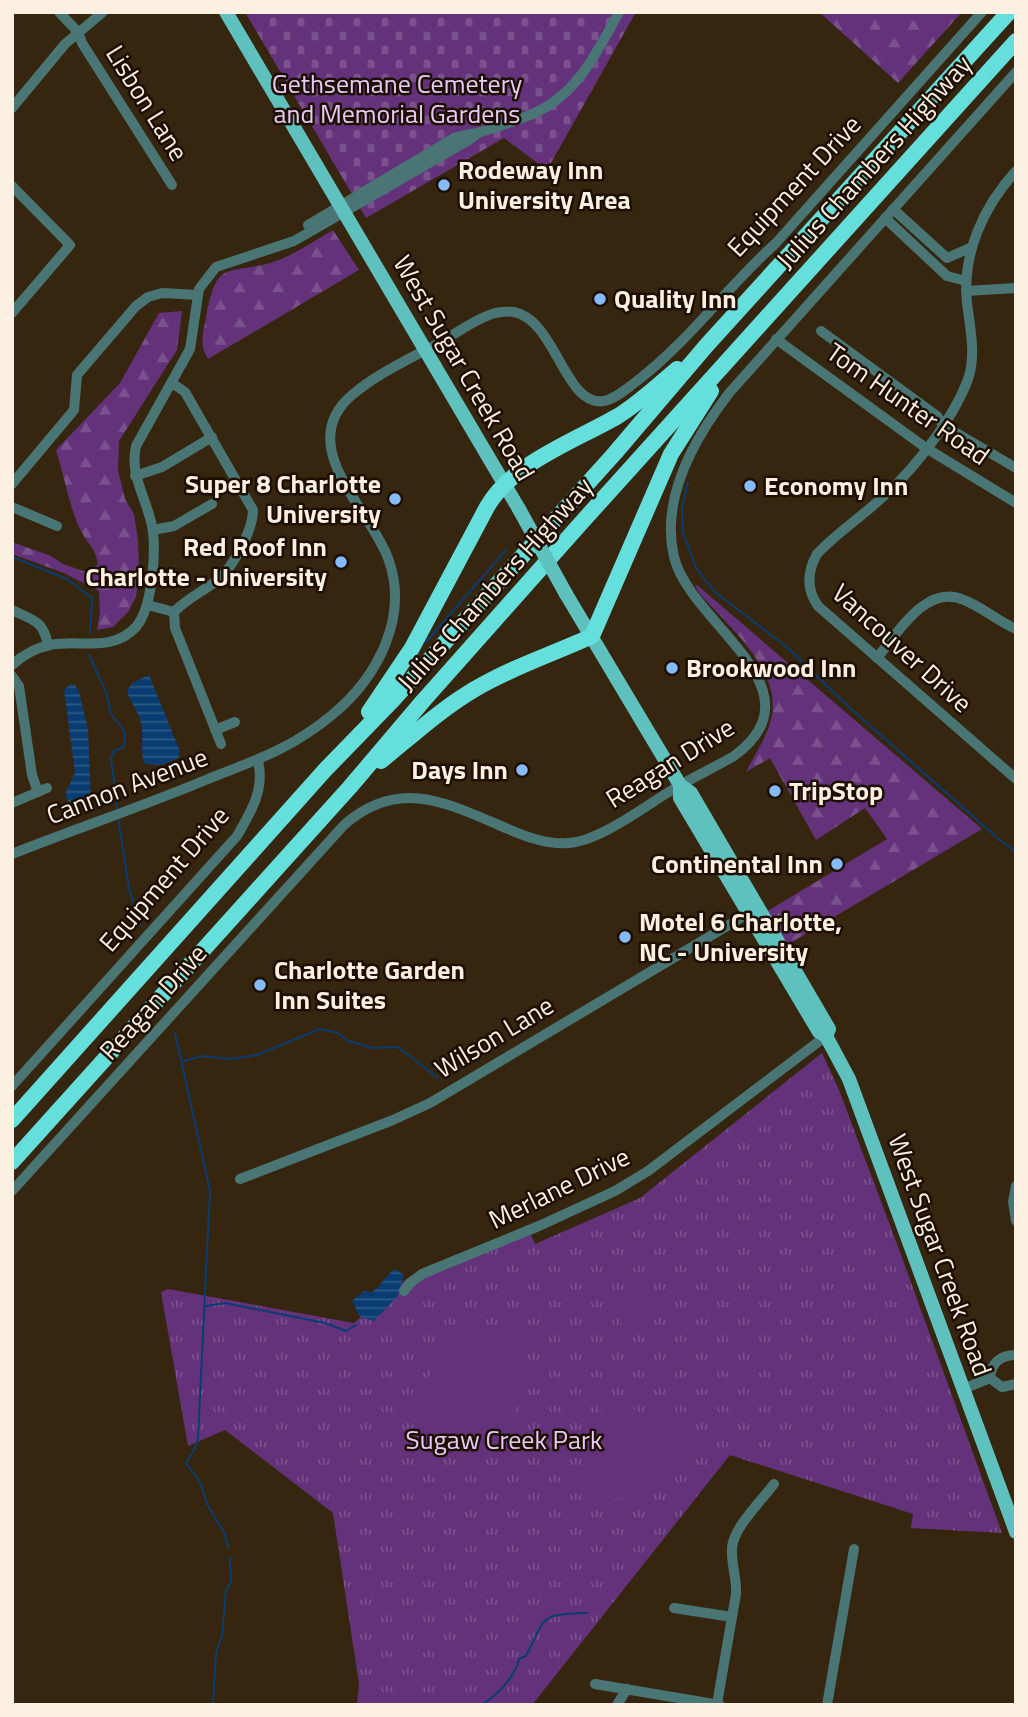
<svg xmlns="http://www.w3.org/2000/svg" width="1028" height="1717" viewBox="0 0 1028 1717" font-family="'Titillium Web',sans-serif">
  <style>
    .forest { fill: url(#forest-firs) }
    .cemetery { fill: url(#cemetery-stones) }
    .park { fill: url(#park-tufts) }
    .pitch { fill: #63327b }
    .water { fill: url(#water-rules) }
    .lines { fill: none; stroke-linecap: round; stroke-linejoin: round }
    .stream { stroke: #093d71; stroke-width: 2 }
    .minor { stroke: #497574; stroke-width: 10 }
    .major { stroke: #5fc1be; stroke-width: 14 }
    .highway { stroke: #65dfdc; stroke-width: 16 }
    .major-bridge { stroke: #5fc1be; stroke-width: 14 }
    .poi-dot { fill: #85bbfb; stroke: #1d0e00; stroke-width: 2.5 }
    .labels { text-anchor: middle; stroke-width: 5; stroke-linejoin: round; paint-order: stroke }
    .park-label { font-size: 26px; fill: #e4caf4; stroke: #1d0e00 }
    .street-label { font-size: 26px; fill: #fbf0e2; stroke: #1d0e00 }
    .poi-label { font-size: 26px; font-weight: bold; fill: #fbf0e2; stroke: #1d0e00; text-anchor: start }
  </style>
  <defs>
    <pattern id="forest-firs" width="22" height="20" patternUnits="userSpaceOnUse" patternTransform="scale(1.75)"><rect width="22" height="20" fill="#63327b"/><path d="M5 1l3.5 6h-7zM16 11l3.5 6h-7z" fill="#7a508d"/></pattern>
    <pattern id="cemetery-stones" width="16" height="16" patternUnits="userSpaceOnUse" patternTransform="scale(1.75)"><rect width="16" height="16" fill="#63327b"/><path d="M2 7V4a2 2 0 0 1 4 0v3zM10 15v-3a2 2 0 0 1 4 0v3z" fill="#7a508d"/></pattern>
    <pattern id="park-tufts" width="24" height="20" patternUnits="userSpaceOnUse" patternTransform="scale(1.75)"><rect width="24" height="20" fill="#63327b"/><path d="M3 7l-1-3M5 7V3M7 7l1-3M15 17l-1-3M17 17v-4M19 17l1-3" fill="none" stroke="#7a508d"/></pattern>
    <pattern id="water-rules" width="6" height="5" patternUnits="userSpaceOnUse" patternTransform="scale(1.75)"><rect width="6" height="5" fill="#093d71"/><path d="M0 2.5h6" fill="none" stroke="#2e5985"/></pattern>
  </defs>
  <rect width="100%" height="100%" fill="#36260f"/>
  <g class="forest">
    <path d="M819,12H962L898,83Z"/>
    <path d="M333,230L359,270L208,359C199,344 203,334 206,318C217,255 228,277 276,261C296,254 314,241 333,230Z"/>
    <path d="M182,311L177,350L119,441L118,470L125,499L134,514L138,540L139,570L136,597L128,612L113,627L97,630L100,612L99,591L64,573L12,554V542L51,556L63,564L86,572L98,564C96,548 84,540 78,525C68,501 64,475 56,450L120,383L159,313Z"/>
    <path d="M697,585L982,829L787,945L766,912L887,839L865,808L816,840L770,758L746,772C754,756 765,740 770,723C786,674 730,628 701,595L695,586Z"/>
  </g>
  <path class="cemetery" d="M245,12H636L547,170L504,138L366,218Z"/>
  <path class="park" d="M822,1053L839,1090L897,1244L1002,1533L911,1528L913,1514L730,1455L532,1705H357L359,1684L333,1513L225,1430L188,1446L161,1292L168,1289L354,1323L409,1277L527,1226L535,1244L640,1198Z"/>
  <g class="pitch">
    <path d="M641,1296L656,1318L630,1336L615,1314Z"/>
    <path d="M484,1329L524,1332L511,1429L501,1440L424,1431L415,1419C430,1378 434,1338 484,1329Z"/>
    <path d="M609,1400L631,1408L694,1437C681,1469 652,1495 616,1499C604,1500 590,1496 578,1492L594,1425L603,1403Z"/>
  </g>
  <g class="water">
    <path d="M149,675L180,751L179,757C167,765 158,767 144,763C140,750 144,736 141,723C139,711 130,703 127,691L132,683Z"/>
    <path d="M71,684L75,685L79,692L88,729L91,800L73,810L66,797V792L75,773L64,690Z"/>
    <path d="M395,1269L404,1275L397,1297L374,1321L360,1317L352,1301L364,1291L372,1292C382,1285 385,1276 395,1269Z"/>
  </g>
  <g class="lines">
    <g class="stream">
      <path d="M688,483L682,507L683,532L696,568L715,592L788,648L850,708L1001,841L1016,852"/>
      <path d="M12,557L67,579L92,598L90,633"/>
      <path d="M426,642L506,550"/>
      <path d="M89,655L106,692L111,714L125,732L124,747L114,751L111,758L117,808"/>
      <path d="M118,817L129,889L141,926"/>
      <path d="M175,1033L210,1190L198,1438L195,1448L186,1463L200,1482L208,1506L224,1532L228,1548"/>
      <path d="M183,1061L202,1056L230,1059L257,1055L320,1029L338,1033L346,1040L372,1048L398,1047L438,1078"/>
      <path d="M206,1306L225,1303L325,1323L346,1331L356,1325"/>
      <path d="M213,1705L216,1652L222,1636L226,1590L231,1582L230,1557"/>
      <path d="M481,1705C497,1696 515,1677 519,1659L526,1656C547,1614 539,1615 587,1613"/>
    </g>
    <g class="minor">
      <path d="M59,12L78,32L82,43L172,185"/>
      <path d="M12,108L65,44L103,12"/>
      <path d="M1016,171C983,207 962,254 967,303C970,328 977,357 967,382C952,420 916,467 886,494C864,515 838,532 817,554C807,572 806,589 818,606L1016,779"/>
      <path d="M12,186L70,245L12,313"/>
      <path d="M893,209L947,258L972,247"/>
      <path d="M885,218L947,276L966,281"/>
      <path d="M308,225L454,138C463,135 471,135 480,132C496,128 512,122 527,116C575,99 596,54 619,12"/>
      <path d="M966,291L1016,288"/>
      <path d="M821,331L937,416L943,425L1016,468"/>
      <path d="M776,339L926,448L1016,503"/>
      <path d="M172,383L185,392L253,510C253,530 234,565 219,579C204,591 187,598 174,612L175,628L221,744"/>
      <path d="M135,476L162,467L212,437"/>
      <path d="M12,484L74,410L77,375L136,306L148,297L162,293L198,295"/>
      <path d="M12,507L57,526"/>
      <path d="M153,530L174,526L212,504"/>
      <path d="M148,605L174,612"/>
      <path d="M12,610C34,621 43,620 48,645"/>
      <path d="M877,658C897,634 926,583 964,600C982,607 998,621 1016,629"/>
      <path d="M12,665C23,655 35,648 50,645C80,639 112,653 136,627C153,607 158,543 150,518C143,492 130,473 136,446L190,349L199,289L216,267L294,241L469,140L478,133"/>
      <path d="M12,676L19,686L32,775L38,792"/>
      <path d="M215,730L235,722"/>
      <path d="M12,803L47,788"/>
      <path d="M12,854C77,828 144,806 208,779C256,760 291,749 332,715C377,678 410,617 388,558C370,509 293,445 352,395C379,372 414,357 444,340C460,331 477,318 495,313C501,312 508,311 514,312C556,320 565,408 604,401C616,399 627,388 637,381C689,341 727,287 776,243L982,12"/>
      <path d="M12,1086L237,836C251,812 265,789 258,761"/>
      <path d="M240,1179L393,1120L430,1103L754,910"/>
      <path d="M1016,1186L1013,1202L1016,1221"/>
      <path d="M12,1191L344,825C400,776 449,804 508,829C527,837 548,845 569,843C601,841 649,803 677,787C696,776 715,767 734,756C825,689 690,624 674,557C660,498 695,437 730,392L1016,72"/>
      <path d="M404,1291L409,1284L422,1274L539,1226L615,1191L648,1171L826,1036"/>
      <path d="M990,1378C991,1363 1000,1355 1016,1355"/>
      <path d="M990,1378L1002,1387L1016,1384"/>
      <path d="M963,1389L990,1378"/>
      <path d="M674,1608L732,1617"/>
      <path d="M595,1684L720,1705"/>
      <path d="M717,1704L736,1594C737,1578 731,1564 732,1549C732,1529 762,1500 774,1484"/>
      <path d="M617,1705L627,1689"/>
      <path d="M827,1705L854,1549"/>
    </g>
    <g class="major">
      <path d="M226,12L519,509"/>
      <path d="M566,594L680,785L691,793L829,1029L826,1036"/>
      <path d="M680,785V798L819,1032L826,1036L849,1079L1016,1532"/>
    </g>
    <g class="highway">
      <path d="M369,712L412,648L487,507C512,463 575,441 618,416C639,403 658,385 677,369"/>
      <path d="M381,761C412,736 441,709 475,689C512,667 553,654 592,636L671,454L711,391"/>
      <path d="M12,1120L325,770L393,700L615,453L706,346L1009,12"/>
      <path d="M12,1162L350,787L423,701L582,522L1016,41"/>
    </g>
    <path class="major-bridge" d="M519,509L566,594"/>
  </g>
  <g class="poi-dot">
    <circle cx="444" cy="185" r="7"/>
    <circle cx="600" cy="299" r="7"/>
    <circle cx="750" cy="486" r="7"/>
    <circle cx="395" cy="499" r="7"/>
    <circle cx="341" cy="562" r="7"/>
    <circle cx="672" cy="668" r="7"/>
    <circle cx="522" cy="770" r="7"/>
    <circle cx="775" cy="791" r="7"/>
    <circle cx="837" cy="864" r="7"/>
    <circle cx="625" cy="937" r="7"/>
    <circle cx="260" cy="985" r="7"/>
  </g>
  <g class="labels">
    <g class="park-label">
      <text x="397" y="93">Gethsemane Cemetery<tspan x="397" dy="30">and Memorial Gardens</tspan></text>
      <text x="504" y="1449">Sugaw Creek Park</text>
    </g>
    <g class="street-label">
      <text transform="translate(147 103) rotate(58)" y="9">Lisbon Lane</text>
      <text transform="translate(874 162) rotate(-48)" y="9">Julius Chambers Highway</text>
      <text transform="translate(794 186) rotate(-47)" y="9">Equipment Drive</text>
      <text transform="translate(464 368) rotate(60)" y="9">West Sugar Creek Road</text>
      <text transform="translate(908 404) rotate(35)" y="9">Tom Hunter Road</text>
      <text transform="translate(495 584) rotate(-48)" y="9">Julius Chambers Highway</text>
      <text transform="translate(902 648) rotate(42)" y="9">Vancouver Drive</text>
      <text transform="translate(670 763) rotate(-32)" y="9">Reagan Drive</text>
      <text transform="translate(127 786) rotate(-21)" y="9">Cannon Avenue</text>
      <text transform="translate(164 879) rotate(-49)" y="9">Equipment Drive</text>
      <text transform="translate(153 1002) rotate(-48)" y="9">Reagan Drive</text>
      <text transform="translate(494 1037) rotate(-31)" y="9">Wilson Lane</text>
      <text transform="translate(559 1188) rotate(-26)" y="9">Merlane Drive</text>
      <text transform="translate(940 1255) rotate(70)" y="9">West Sugar Creek Road</text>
    </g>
    <g class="poi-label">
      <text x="458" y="179">Rodeway Inn<tspan x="458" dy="30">University Area</tspan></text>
      <text x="614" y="308">Quality Inn</text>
      <text x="381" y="493" text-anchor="end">Super 8 Charlotte<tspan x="381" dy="30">University</tspan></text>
      <text x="764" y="495">Economy Inn</text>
      <text x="327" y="556" text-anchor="end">Red Roof Inn<tspan x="327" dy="30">Charlotte - University</tspan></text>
      <text x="686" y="677">Brookwood Inn</text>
      <text x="508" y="779" text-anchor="end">Days Inn</text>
      <text x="789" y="800">TripStop</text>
      <text x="823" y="873" text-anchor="end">Continental Inn</text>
      <text x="639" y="931">Motel 6 Charlotte,<tspan x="639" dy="30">NC - University</tspan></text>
      <text x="274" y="979">Charlotte Garden<tspan x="274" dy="30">Inn Suites</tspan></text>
    </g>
  </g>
  <rect width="1028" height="1717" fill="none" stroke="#fbf0e2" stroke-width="28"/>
</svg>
